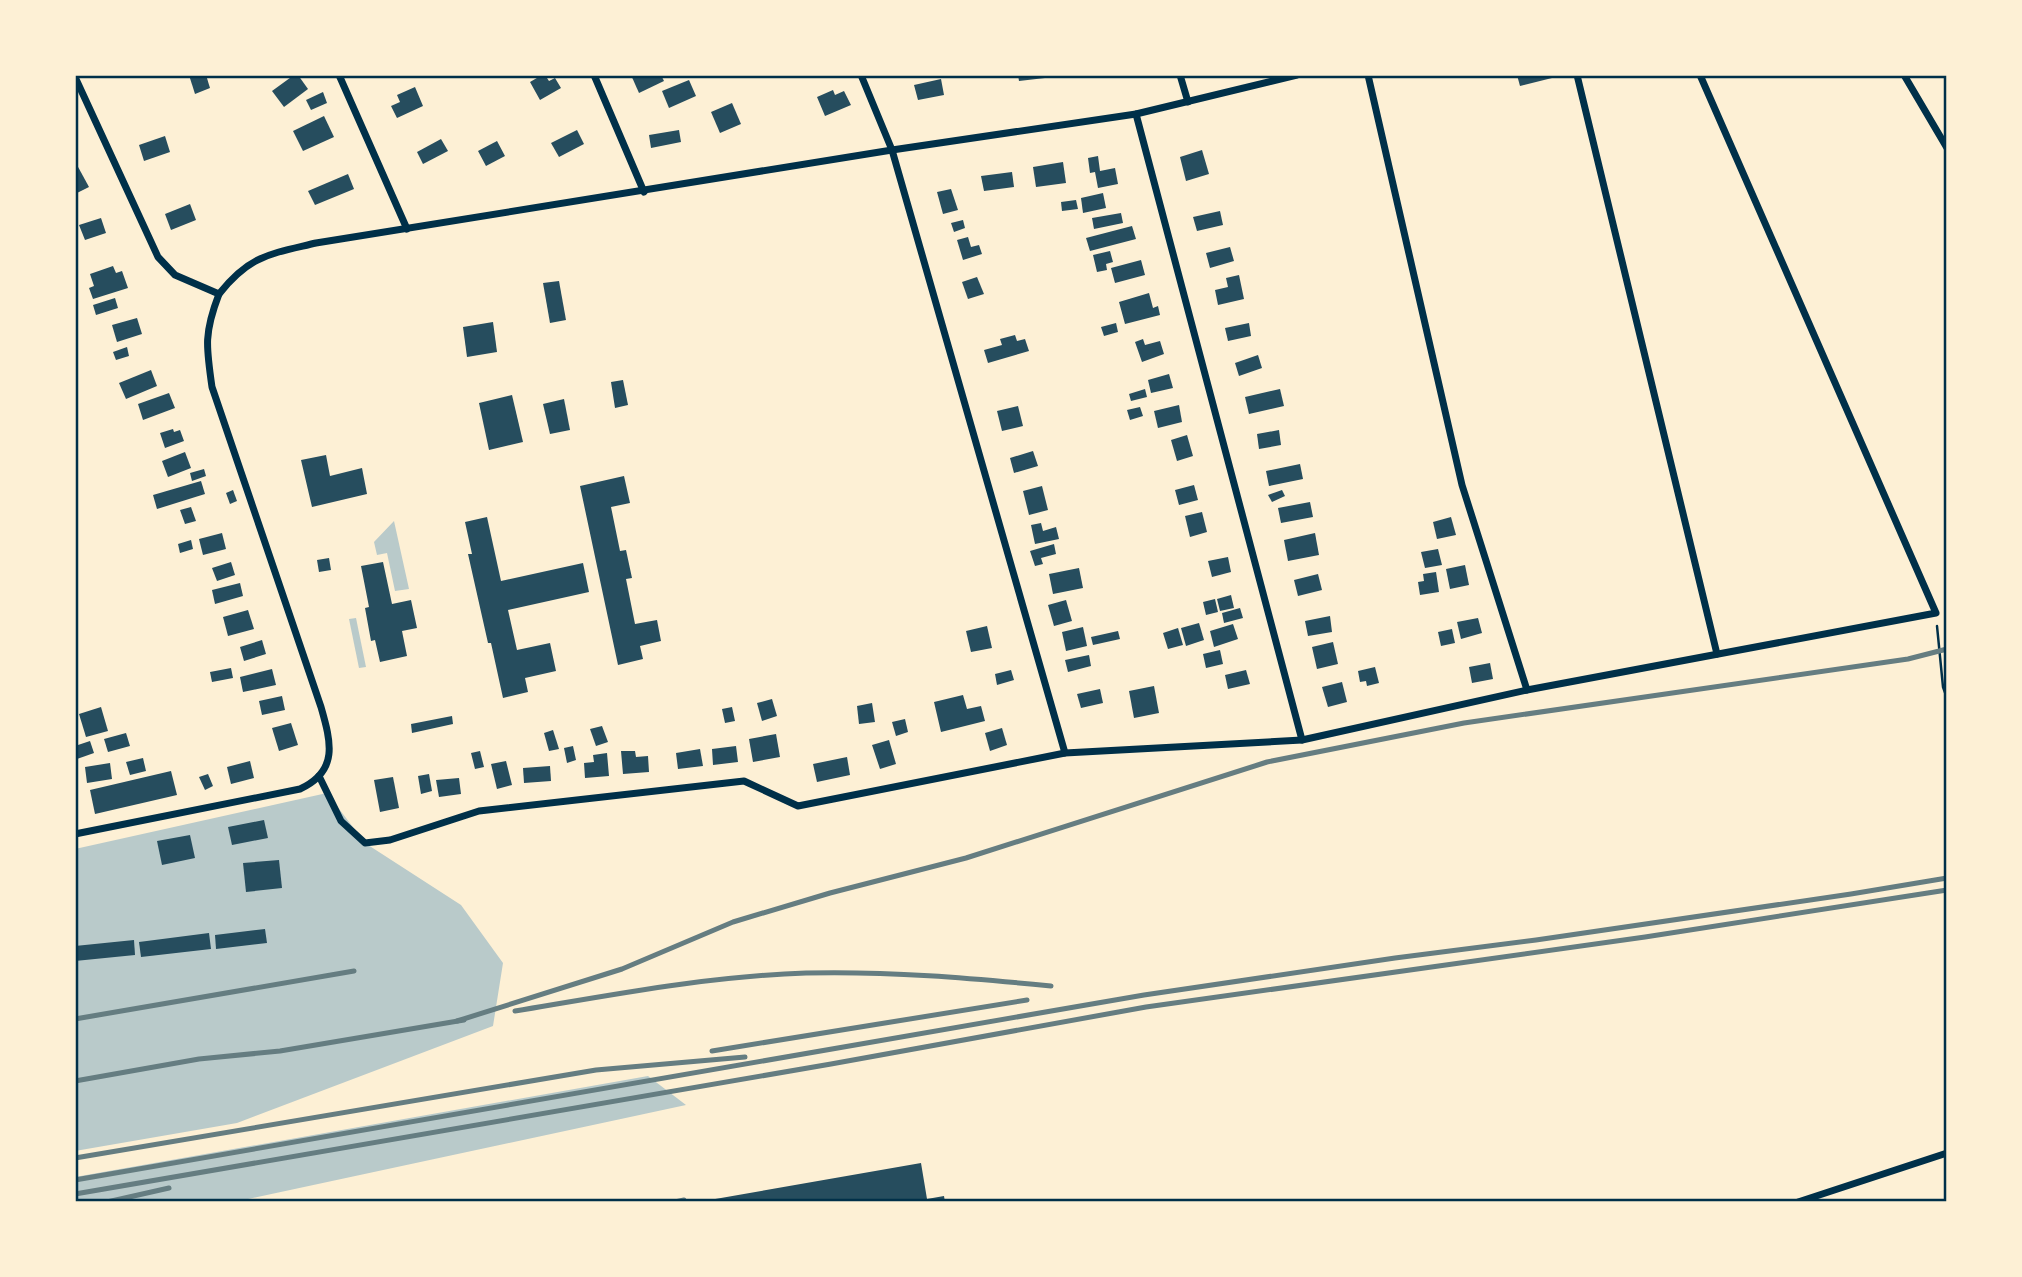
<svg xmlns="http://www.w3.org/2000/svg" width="2022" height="1277" viewBox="0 0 2022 1277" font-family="Manrope,sans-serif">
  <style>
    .green { fill: #b9caca }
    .building { fill: #264d5e }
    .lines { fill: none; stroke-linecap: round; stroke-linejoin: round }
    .path { stroke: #003049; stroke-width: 2.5 }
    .minor { stroke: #003049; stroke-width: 7 }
    .rail { stroke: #657d81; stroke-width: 5 }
    .neatline { fill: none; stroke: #003049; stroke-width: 2.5 }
  </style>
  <rect width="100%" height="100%" fill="#fdf0d5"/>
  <g class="green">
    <path d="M394,521L409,589L395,591L387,553L377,555L374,542Z"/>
    <path d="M356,618L366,667L359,668L349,619Z"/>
    <path d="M327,793L365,843L461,905L503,963L493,1026L237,1123L75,1151V849Z"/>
    <path d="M648,1076L686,1105L248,1199L249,1202H75V1177Z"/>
  </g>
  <g class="building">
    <path d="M189,75H206L210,88L195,94Z"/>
    <path d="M294,75H298L308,89L284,107L272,91Z"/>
    <path d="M542,75H545L549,81L555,78L561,88L540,100L530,82Z"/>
    <path d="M631,75H661L664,81L639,93Z"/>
    <path d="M1018,75H1045V78L1019,81Z"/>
    <path d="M1517,75H1551L1552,78L1520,86Z"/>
    <path d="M941,79L944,95L918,100L914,85Z"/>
    <path d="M689,80L696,96L669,108L662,91Z"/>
    <path d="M415,87L423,106L397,118L391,106L400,102L397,95Z"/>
    <path d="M833,90L835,95L844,91L851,105L825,116L817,97Z"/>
    <path d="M323,92L327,103L311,110L306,100Z"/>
    <path d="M732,103L741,124L720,133L711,112Z"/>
    <path d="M324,116L334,137L303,151L293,131Z"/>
    <path d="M577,130L584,144L559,157L551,143Z"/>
    <path d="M679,130L681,142L651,148L649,135Z"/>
    <path d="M165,136L170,152L144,161L139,145Z"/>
    <path d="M441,139L448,151L423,164L417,152Z"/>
    <path d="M497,141L505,156L486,166L478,151Z"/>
    <path d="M1202,150L1209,174L1186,181L1180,157Z"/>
    <path d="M1098,156L1100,171L1115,168L1118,184L1098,188L1095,172L1090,173L1088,158Z"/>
    <path d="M1063,162L1066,183L1036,187L1033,167Z"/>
    <path d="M77,165L89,187L75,194V166Z"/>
    <path d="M1012,172L1014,187L984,191L981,176Z"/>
    <path d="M348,174L354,189L315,205L308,191Z"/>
    <path d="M951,189L958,210L943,214L937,192Z"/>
    <path d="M1103,193L1106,208L1083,213L1081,198Z"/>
    <path d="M1076,200L1078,209L1062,211L1061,202Z"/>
    <path d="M190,204L196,220L171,230L165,214Z"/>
    <path d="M1220,211L1223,225L1197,231L1193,217Z"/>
    <path d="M1121,213L1123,223L1094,229L1092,218Z"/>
    <path d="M101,218L106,233L85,240L79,225Z"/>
    <path d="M963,220L965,228L954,232L951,223Z"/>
    <path d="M1132,226L1136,239L1090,251L1086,238Z"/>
    <path d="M968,237L971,247L979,245L982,254L963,260L957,240Z"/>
    <path d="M1230,247L1234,261L1210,268L1206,253Z"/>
    <path d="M1110,251L1113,262L1106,264L1107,270L1097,272L1093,255Z"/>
    <path d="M1141,260L1145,275L1115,283L1111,268Z"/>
    <path d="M113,266L116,273L122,271L128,288L93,299L89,288L94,286L90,274Z"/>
    <path d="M1239,275L1244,299L1218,305L1215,290L1228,287L1226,278Z"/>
    <path d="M977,277L984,294L968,299L962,282Z"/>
    <path d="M559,281L566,320L550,323L543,283Z"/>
    <path d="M1149,293L1153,308L1158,306L1160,315L1125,324L1119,302Z"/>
    <path d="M115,298L118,308L96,315L93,305Z"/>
    <path d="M137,318L142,334L117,342L112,325Z"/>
    <path d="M493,322L497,352L467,357L463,327Z"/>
    <path d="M1116,323L1118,332L1104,336L1101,327Z"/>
    <path d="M1249,323L1251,336L1228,341L1225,328Z"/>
    <path d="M1015,335L1017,341L1025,339L1029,351L988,363L984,350L1002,345L1000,339Z"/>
    <path d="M1143,339L1145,345L1160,341L1164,354L1142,362L1135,342Z"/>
    <path d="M127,347L129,356L116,360L113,352Z"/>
    <path d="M1258,355L1262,368L1239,376L1235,363Z"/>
    <path d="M151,370L157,386L126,399L119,383Z"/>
    <path d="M1169,374L1173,388L1151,393L1148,380Z"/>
    <path d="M623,380L628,405L615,408L611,382Z"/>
    <path d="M1145,389L1147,397L1131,401L1129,394Z"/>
    <path d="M1280,389L1284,406L1249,414L1245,397Z"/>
    <path d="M169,393L175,408L143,420L138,404Z"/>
    <path d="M512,395L523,442L489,450L479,403Z"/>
    <path d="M564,399L570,430L550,434L543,404Z"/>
    <path d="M1179,405L1182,422L1158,428L1154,411Z"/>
    <path d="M1018,406L1023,426L1002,431L997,411Z"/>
    <path d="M1140,407L1143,416L1130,420L1127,410Z"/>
    <path d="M173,429L174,432L180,430L184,441L165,448L160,433Z"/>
    <path d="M1279,430L1281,445L1259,449L1257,434Z"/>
    <path d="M1187,435L1193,456L1177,461L1171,440Z"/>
    <path d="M1033,451L1038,466L1014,473L1010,458Z"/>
    <path d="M185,452L191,468L168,477L162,461Z"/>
    <path d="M326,455L330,476L362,468L367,494L312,507L301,460Z"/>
    <path d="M1300,464L1303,479L1269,486L1266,471Z"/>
    <path d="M204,469L206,476L192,481L190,473Z"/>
    <path d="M624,476L630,503L611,507L620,551L626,550L632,578L626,579L635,624L657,620L661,641L640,646L643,659L618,665L580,486Z"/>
    <path d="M201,481L205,494L157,509L153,495Z"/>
    <path d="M1194,485L1198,500L1179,505L1175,490Z"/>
    <path d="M1042,486L1048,510L1029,515L1023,491Z"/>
    <path d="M233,490L237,501L230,504L226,493Z"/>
    <path d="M1282,490L1285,496L1272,502L1268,495Z"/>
    <path d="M1310,502L1313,517L1281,523L1278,508Z"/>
    <path d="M191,507L196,521L185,524L180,510Z"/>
    <path d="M1202,512L1207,532L1190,537L1185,516Z"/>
    <path d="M487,517L501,581L583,563L589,592L508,610L517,650L550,643L556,671L525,678L528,692L503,698L491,643H488L468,554H472L465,522Z"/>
    <path d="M1451,517L1456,535L1437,539L1433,522Z"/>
    <path d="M1041,523L1043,531L1056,527L1059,539L1035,544L1031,525Z"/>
    <path d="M222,533L226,549L203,555L199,539Z"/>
    <path d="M1315,533L1319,555L1288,561L1284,540Z"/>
    <path d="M191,540L193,549L180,553L178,544Z"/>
    <path d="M1054,544L1056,554L1041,558L1043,564L1035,566L1030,551Z"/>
    <path d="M1438,549L1442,565L1425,568L1421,552Z"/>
    <path d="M1228,557L1231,572L1212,577L1208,561Z"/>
    <path d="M329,558L331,570L319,572L317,560Z"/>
    <path d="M231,562L235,575L217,581L212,568Z"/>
    <path d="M383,562L392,604L411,600L417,628L402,631L407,656L380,662L375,640L371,641L365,608L369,607L361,566Z"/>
    <path d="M1465,565L1469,585L1450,589L1446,569Z"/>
    <path d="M1079,568L1083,588L1053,594L1049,574Z"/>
    <path d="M1436,572L1439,592L1420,595L1418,582L1424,581L1423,574Z"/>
    <path d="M1318,574L1322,590L1298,596L1294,580Z"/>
    <path d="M240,583L243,596L215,604L212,590Z"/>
    <path d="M1231,595L1234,608L1220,611L1217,599Z"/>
    <path d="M1215,599L1218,612L1206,615L1203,602Z"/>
    <path d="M1066,600L1072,621L1054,626L1048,605Z"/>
    <path d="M1240,608L1243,618L1224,623L1222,613Z"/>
    <path d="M248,610L254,629L228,636L223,617Z"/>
    <path d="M1330,616L1332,632L1308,636L1305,621Z"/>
    <path d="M1478,618L1482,633L1461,639L1457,622Z"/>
    <path d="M1199,623L1204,640L1186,646L1181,628Z"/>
    <path d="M1233,624L1238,639L1214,647L1210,631Z"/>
    <path d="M987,626L992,648L971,652L966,631Z"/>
    <path d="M1083,627L1087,646L1066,651L1062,632Z"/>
    <path d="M1178,628L1183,645L1168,649L1163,633Z"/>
    <path d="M1452,629L1455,643L1441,646L1438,632Z"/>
    <path d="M1118,631L1120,639L1093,645L1091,637Z"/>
    <path d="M262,640L266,654L244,661L240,647Z"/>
    <path d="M1333,642L1338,664L1317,669L1312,647Z"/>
    <path d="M1220,650L1223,664L1206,668L1203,654Z"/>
    <path d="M1089,655L1091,666L1068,672L1065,660Z"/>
    <path d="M1490,663L1493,679L1472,683L1469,667Z"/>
    <path d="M1375,667L1379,683L1367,686L1366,681L1360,682L1358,671Z"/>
    <path d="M231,668L233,678L212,682L210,672Z"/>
    <path d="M272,669L276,685L243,692L240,677Z"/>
    <path d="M1011,670L1014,680L997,685L995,674Z"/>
    <path d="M1246,670L1250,684L1228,689L1225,675Z"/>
    <path d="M1342,682L1347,702L1328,707L1322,687Z"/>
    <path d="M1154,686L1159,713L1134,718L1129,691Z"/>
    <path d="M1100,689L1103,703L1081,708L1077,694Z"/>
    <path d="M963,695L967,709L981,706L985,721L941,732L934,702Z"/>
    <path d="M282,696L285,710L262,715L259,701Z"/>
    <path d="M772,699L777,716L762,721L757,703Z"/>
    <path d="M872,703L875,722L859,724L857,706Z"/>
    <path d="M101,707L108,731L86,737L79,714Z"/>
    <path d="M732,707L735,721L725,723L722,709Z"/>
    <path d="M452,716L453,724L412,733L411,724Z"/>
    <path d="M905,719L908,732L896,736L892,722Z"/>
    <path d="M291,723L298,745L279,751L272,728Z"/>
    <path d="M602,726L608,742L596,746L590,729Z"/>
    <path d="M1002,728L1007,745L990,751L985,733Z"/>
    <path d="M553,730L559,749L549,751L544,733Z"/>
    <path d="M126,733L130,746L108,752L104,739Z"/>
    <path d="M776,734L780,757L753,762L749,739Z"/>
    <path d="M889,740L896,764L880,769L872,745Z"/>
    <path d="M90,741L94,753L77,759L75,746Z"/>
    <path d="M573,746L576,760L567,763L564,748Z"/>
    <path d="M736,746L738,762L713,765L712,749Z"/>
    <path d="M700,749L703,766L678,769L676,753Z"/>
    <path d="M480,751L484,767L475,769L471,753Z"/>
    <path d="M621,751H635L636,757L648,756L649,772L623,774Z"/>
    <path d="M607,753L609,776L585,778L584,763L594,762L593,755Z"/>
    <path d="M847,757L850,775L817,782L813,764Z"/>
    <path d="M143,758L146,771L130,775L126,762Z"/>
    <path d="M250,761L254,778L231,784L227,767Z"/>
    <path d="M506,761L512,785L497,789L491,764Z"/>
    <path d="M110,763L112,779L87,783L85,767Z"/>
    <path d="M550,766L551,781L524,783L523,768Z"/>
    <path d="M171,771L177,795L95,814L90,790Z"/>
    <path d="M208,774L213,786L205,790L199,777Z"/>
    <path d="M429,774L432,791L421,794L418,776Z"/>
    <path d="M393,777L399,808L380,812L374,780Z"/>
    <path d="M459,778L461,794L439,797L436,780Z"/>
    <path d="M264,820L268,838L232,845L228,827Z"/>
    <path d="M190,835L195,858L162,865L157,841Z"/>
    <path d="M279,860L282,888L246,892L243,863Z"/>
    <path d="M265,929L267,943L216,949L215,935Z"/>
    <path d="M209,933L211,949L141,957L139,942Z"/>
    <path d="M134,940L135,955L75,961V946Z"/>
    <path d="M921,1163L927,1199L944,1196L945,1202H698Z"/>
  </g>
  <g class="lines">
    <path class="path" d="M1937,626L1943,687L1947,698"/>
    <g class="minor">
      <path d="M339,75L407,229"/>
      <path d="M594,75L644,192"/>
      <path d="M861,75L892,150L1065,753"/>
      <path d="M1180,75L1188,102"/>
      <path d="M1368,75L1462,485L1527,690"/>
      <path d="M1577,75L1717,654"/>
      <path d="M1904,75L1947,148"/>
      <path d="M75,77L158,257L175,275L219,294C204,333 206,346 212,387L321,707C331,742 339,771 300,789L75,834"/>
      <path d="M1136,114L1302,740"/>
      <path d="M219,294C250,255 270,254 316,243L892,150L1136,114L1297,75"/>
      <path d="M319,776L341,821L365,843L390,840L479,811L744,781L798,806L1065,753L1302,740L1527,690L1936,613L1700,75"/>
      <path d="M1798,1202L1947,1153"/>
    </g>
    <g class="rail">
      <path d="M515,1011C611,995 709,976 806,973C888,971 970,978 1051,986"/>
      <path d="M75,1019L354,971"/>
      <path d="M457,1021L622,969L733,922L830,893L966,858L1267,762L1464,723L1908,659L1947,649"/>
      <path d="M712,1051L1027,1000"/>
      <path d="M75,1081L199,1059L280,1051L464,1020"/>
      <path d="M75,1158L596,1070L745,1057"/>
      <path d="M75,1180L1144,995L1395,958L1536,940L1851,894L1947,878"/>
      <path d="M75,1194L831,1064L1146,1007L1645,937L1947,890"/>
      <path d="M107,1202L169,1188"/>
      <path d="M675,1202L684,1200"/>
    </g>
  </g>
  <rect width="2022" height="1277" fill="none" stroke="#fdf0d5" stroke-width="154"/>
  <rect x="77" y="77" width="1868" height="1123" class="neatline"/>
</svg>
